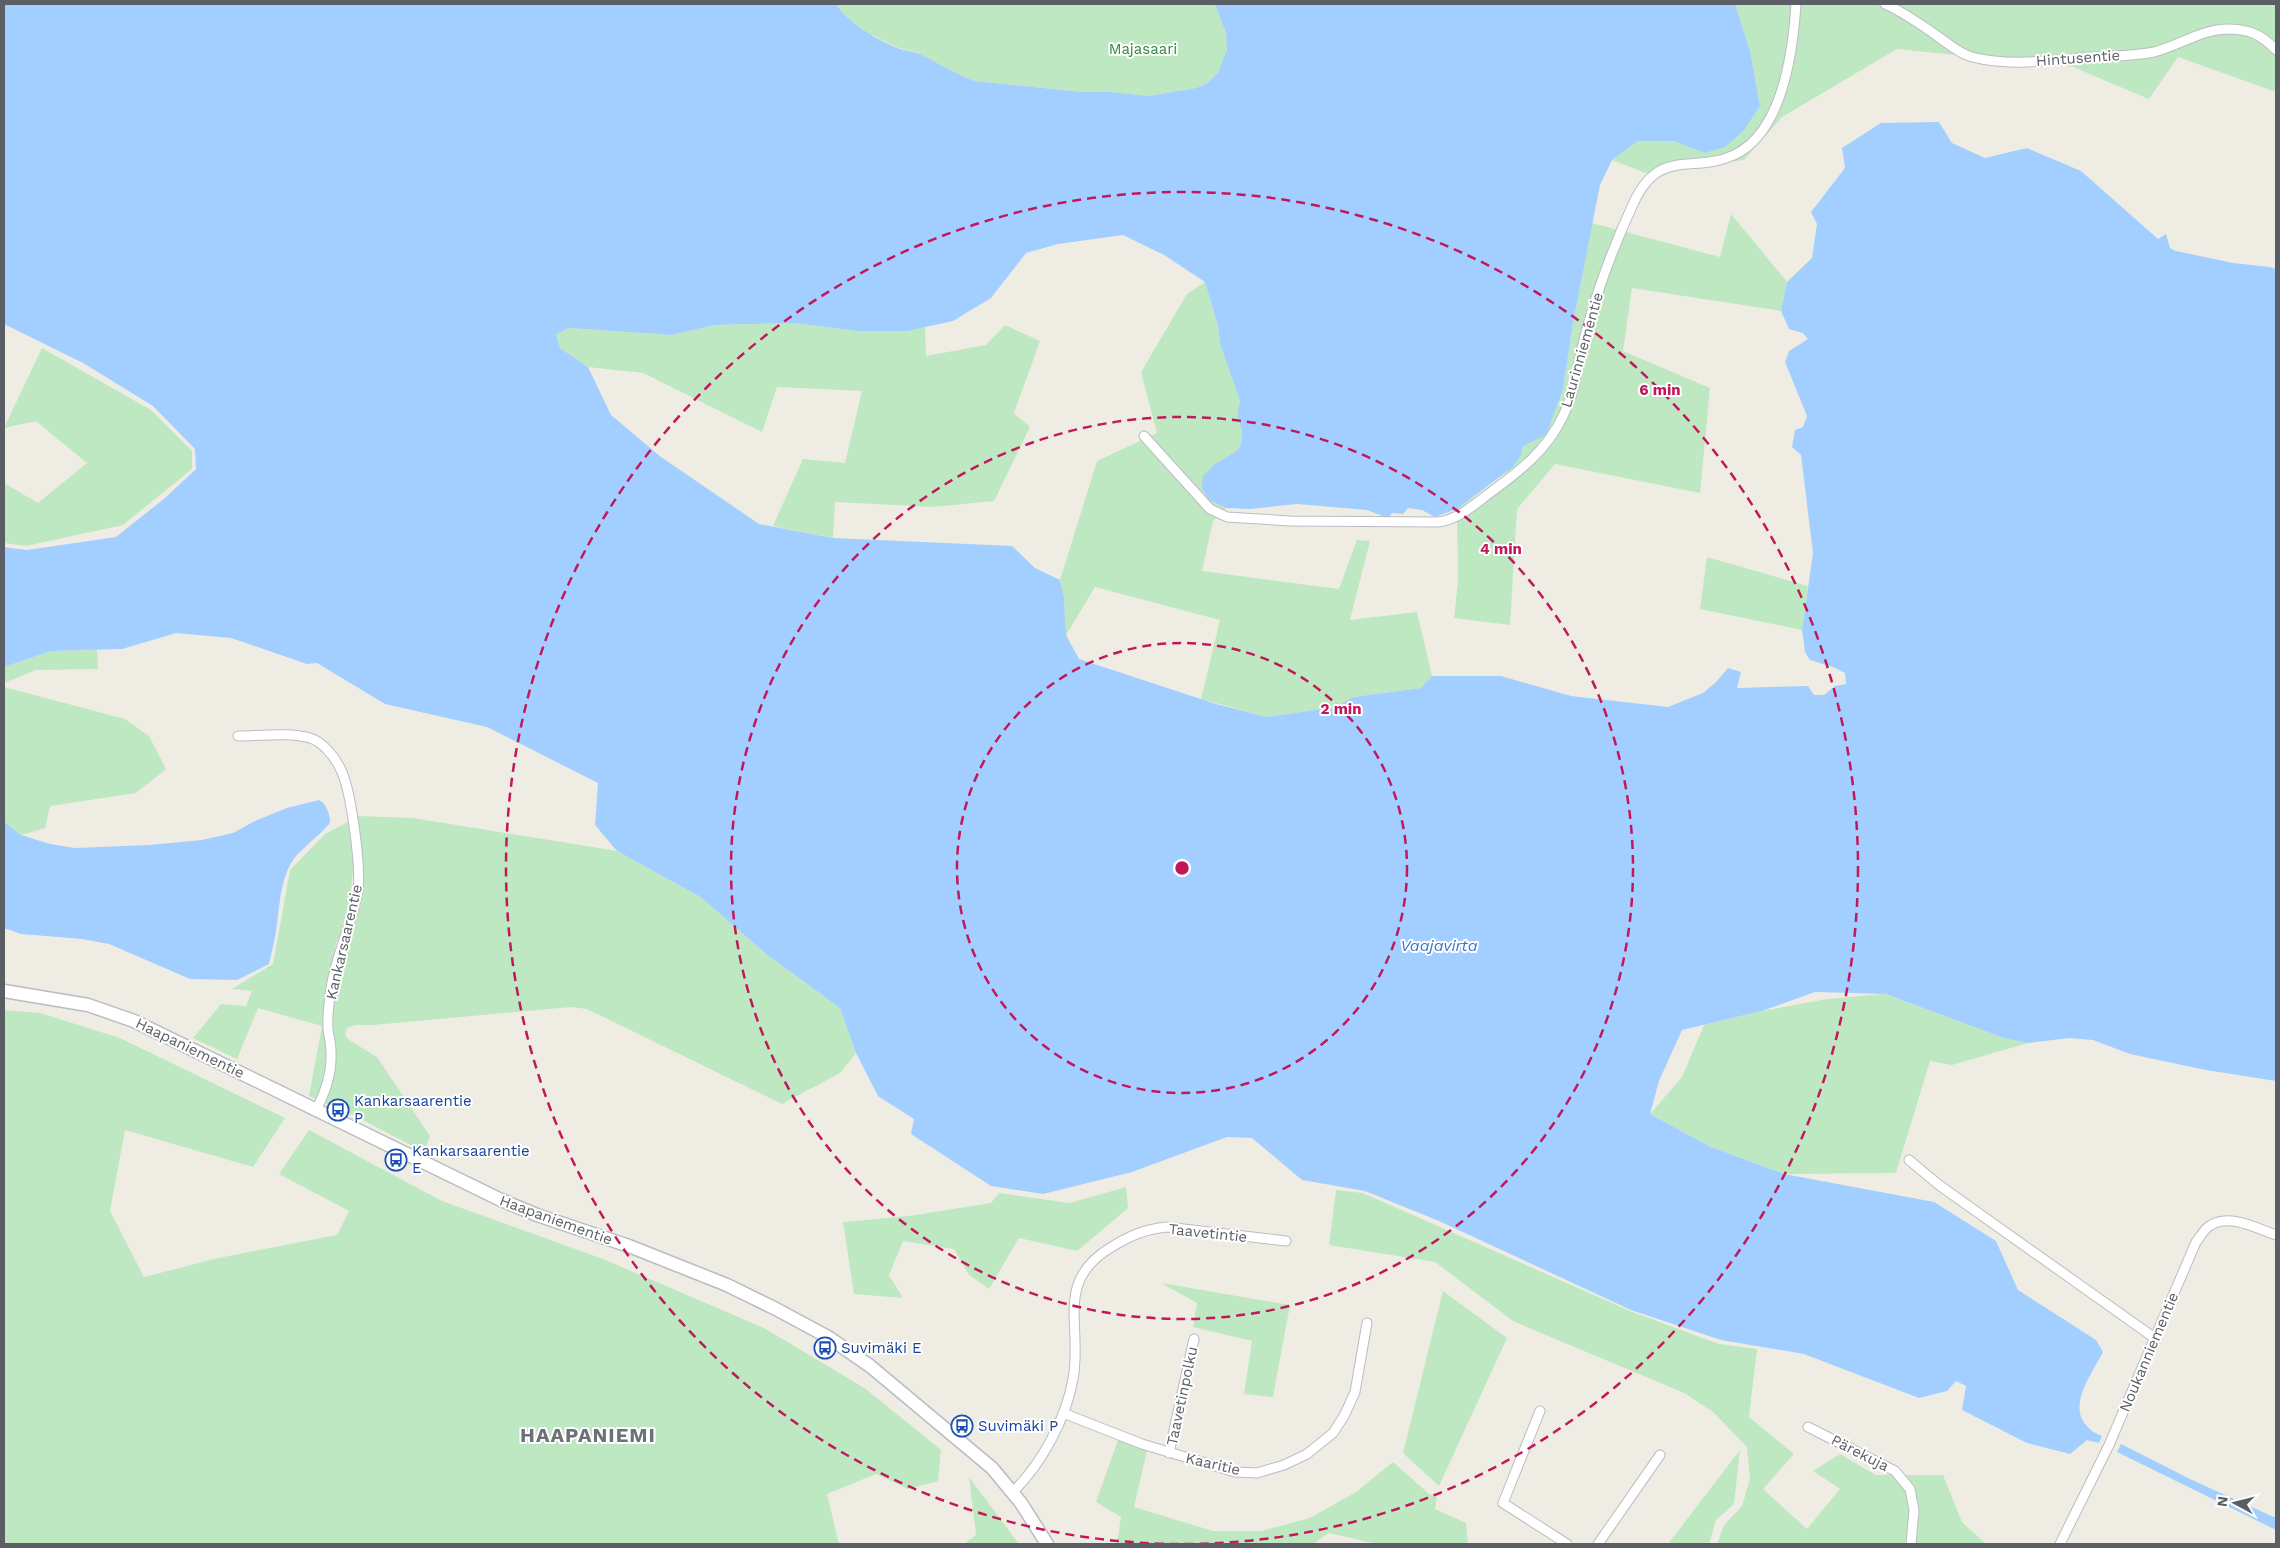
<svg xmlns="http://www.w3.org/2000/svg" width="2280" height="1548" viewBox="0 0 2280 1548" font-family="'Work Sans',sans-serif">
  <style>
    .green { fill: #bee8c1 }
    .water { fill: #a2cfff }
    .lines { fill: none; stroke-linecap: round; stroke-linejoin: round }
    .street-casing { stroke: #bbbcc3; stroke-width: 11 }
    .secondary-casing { stroke: #b8bbc2; stroke-width: 15 }
    .street { stroke: #fff; stroke-width: 9 }
    .secondary { stroke: #fff; stroke-width: 12 }
    .ring { fill: none; stroke: #c2185b; stroke-width: 2.5; stroke-dasharray: 9 6 }
    .labels { text-anchor: middle; stroke-width: 4; stroke-linejoin: round; paint-order: stroke }
    .park-label { font-size: 15px; fill: #30873b; stroke: #fff }
    .street-label { font-size: 15px; fill: #5b5e65; stroke: #fff }
    .transit-label { font-size: 15px; fill: #164399; stroke: #fff; text-anchor: start }
    .water-label { font-size: 16px; font-style: italic; fill: #3c72c1; stroke: #fff }
    .district-label { font-size: 20px; font-weight: bold; letter-spacing: 1px; fill: #6c7077; stroke: #fff }
    .centre { fill: #c2185b; stroke: #fff; stroke-width: 2.5 }
    .ring-label { font-size: 15px; text-anchor: middle; font-weight: bold; fill: #c2185b; stroke: #fff; stroke-width: 4; stroke-linejoin: round; paint-order: stroke }
  </style>
  <rect width="100%" height="100%" fill="#efede3"/>
  <g class="green">
    <path d="M836,4H1215L1222,20L1228,43L1224,62L1218,73L1206,84L1196,88L1149,96L1111,92H1082L975,81L959,75L918,53L896,47L862,30L845,16Z"/>
    <path d="M1735,4H2276V92L2178,57L2149,99L2073,67L1897,49L1782,117L1744,160C1727,162 1666,168 1656,177L1612,160L1638,141H1674L1704,153L1760,106L1750,51Z"/>
    <path d="M1731,214L1787,282L1781,311L1632,288L1623,351L1710,388L1700,493L1555,464L1517,509L1510,625L1454,618L1458,582L1457,509C1477,495 1519,471 1523,446L1563,389L1573,323L1592,223L1720,257Z"/>
    <path d="M1205,282L1218,326L1220,344L1240,401L1237,414L1242,431V442L1238,450L1215,464L1209,500L1226,508L1213,521L1202,571L1339,589L1357,540L1370,541L1350,620L1417,612L1432,676L1421,688L1353,697L1335,707L1267,717L1201,699L1220,620L1095,587L1066,635L1064,597L1060,580L1097,461L1157,433L1141,372L1187,294Z"/>
    <path d="M794,323C837,328 882,336 925,327L926,356L986,345L1005,325L1040,341L1014,413L1030,427L994,501L934,507L835,502L833,538L773,526L803,459L845,463L862,391L777,387L762,432L643,373L588,367L560,348L556,334L569,328L671,335L715,325Z"/>
    <path d="M42,348L151,410L192,451V469L123,525L26,546L4,543V483L38,503L87,463L36,421L4,428Z"/>
    <path d="M1707,557L1808,586L1802,630L1700,609Z"/>
    <path d="M97,650L98,669L36,670L4,683V667L51,651Z"/>
    <path d="M4,687L125,719L149,736L166,769L136,793L50,806L45,828L21,835L4,822Z"/>
    <path d="M357,816L413,818L617,851L702,898L766,954L840,1008L856,1053L840,1073L782,1104L587,1009L571,1007L373,1025H355L347,1028L345,1035L349,1040L377,1057L430,1136L424,1152L351,1114L309,1096L322,1026L258,1008L237,1059L193,1038L221,1004L246,1006L252,991L232,989L273,964L290,870L325,834L348,822L354,858L349,914L336,944L326,992L323,1025L332,1018L337,984L362,891V855Z"/>
    <path d="M1884,994L2004,1038L2028,1043L1952,1065L1930,1061L1896,1173L1784,1174L1711,1147L1650,1114L1682,1077L1704,1025L1762,1011L1827,999Z"/>
    <path d="M4,1010L40,1013L120,1038L285,1118L253,1167L125,1130L110,1211L144,1277L218,1258L337,1235L349,1211L279,1174L309,1130L442,1201L603,1259L764,1328L866,1389L941,1450L938,1481L908,1489L876,1474L827,1494L839,1544H4Z"/>
    <path d="M1126,1187L1128,1208L1077,1251L1019,1238L989,1289L969,1275L954,1249L903,1241L889,1275L903,1298L854,1294L843,1222L909,1216L991,1203L999,1193L1070,1203Z"/>
    <path d="M1336,1190L1363,1193L1630,1311L1719,1344L1757,1349L1749,1417L1794,1454L1763,1489L1807,1529L1840,1489L1813,1471L1840,1454L1876,1475H1943L1962,1522L1986,1544H1717L1724,1525L1742,1506L1750,1479L1747,1447L1713,1412L1684,1393L1513,1321L1435,1262L1329,1245Z"/>
    <path d="M1161,1283L1290,1305L1273,1397L1244,1394L1252,1341L1193,1327L1197,1303Z"/>
    <path d="M1443,1291L1507,1338L1439,1486L1403,1453Z"/>
    <path d="M1118,1440L1147,1451L1134,1507L1213,1531H1262L1310,1518L1356,1492L1393,1462L1429,1494L1437,1497L1435,1509L1466,1523L1468,1544H1377L1329,1533L1313,1544H1117L1121,1517L1096,1502Z"/>
    <path d="M1740,1450L1734,1504L1716,1520L1709,1544H1668Z"/>
    <path d="M969,1477L1019,1544H964L976,1535Z"/>
  </g>
  <g class="water">
    <path d="M4,4H836C848,23 876,39 897,48C905,51 912,51 920,54C938,63 955,74 975,81L1082,92H1111L1149,96L1196,88L1206,84L1218,73L1227,50L1226,33L1215,4H1735L1750,51L1760,106L1743,131L1725,147L1704,153L1674,141H1638L1612,160L1600,185L1573,323L1563,389L1546,435L1523,446L1521,455L1513,467L1457,509L1435,517L1422,510L1408,508L1403,514L1392,513L1388,518L1367,510L1297,504L1250,509L1226,508L1209,500L1202,488L1203,476L1215,464L1238,450L1242,442V431L1237,414L1240,401L1220,344L1218,326L1205,282L1164,255L1123,235L1058,244L1026,253L991,298L953,321L907,331H858L794,323L715,325L671,335L569,328L556,334L560,348L588,367L611,415L661,457L759,524L833,538L1012,546L1035,568L1060,580L1064,597L1066,635L1079,659L1216,704L1267,717L1335,707L1353,697L1421,688L1432,676H1501L1571,696L1668,707L1703,693L1716,682L1728,668L1741,672L1737,688L1808,686L1814,695H1824L1835,686L1846,684L1845,673L1833,667L1810,660L1805,652L1802,630L1813,553L1801,455L1792,447L1795,430L1803,427L1807,416L1785,362L1789,351L1808,339L1803,333L1789,329L1781,311L1787,282L1812,258L1817,224L1811,212L1845,168L1842,148L1881,123L1939,122L1952,143L1985,158L2027,148L2081,171L2158,239L2166,234L2170,248L2176,251L2233,263L2270,267L2276,269V1081L2206,1070L2130,1054L2093,1040L2069,1038L2028,1043L2004,1038L1885,994L1815,992L1762,1011L1682,1030L1659,1081L1650,1114L1711,1147L1784,1174L1934,1202L1996,1241L2018,1290L2096,1340L2103,1352C2093,1372 2065,1408 2089,1428C2092,1432 2098,1434 2102,1436L2099,1443L2087,1440L2070,1454L2027,1443L1962,1410L1966,1386L1956,1381L1947,1391L1919,1398L1804,1354L1721,1340L1631,1310L1439,1221L1365,1191L1302,1180L1252,1138L1227,1137L1132,1172L1043,1194L991,1186L911,1134L914,1119L878,1096L856,1053L840,1008L766,954L702,898L617,851L595,825L598,783L487,727L385,704L317,663L307,664L231,638L176,633L122,649L51,651L4,667V547L27,550L116,537L165,498L196,469L195,449L153,406L83,363L4,324Z"/>
    <path d="M319,800C326,803 330,814 330,822C330,826 298,852 293,860C281,878 280,902 277,923C276,937 272,950 269,964L237,980L190,979L109,944L82,939L21,934L4,928V822L21,835L50,844L75,848L149,845L202,840L233,833L255,821L287,808Z"/>
    <path d="M2121,1444L2192,1480L2276,1518V1530L2117,1452Z"/>
  </g>
  <g class="lines">
    <g class="street-casing">
      <g id="street">
        <path d="M1885,4C1905,13 1922,25 1940,38C1950,45 1960,54 1972,57C2011,67 2054,60 2093,57C2113,56 2134,56 2154,52C2178,46 2201,30 2226,29C2249,29 2261,34 2276,50"/>
        <path d="M1144,436L1210,509L1227,517L1290,521L1439,522C1459,519 1475,504 1491,492C1520,471 1547,450 1563,416C1575,392 1578,363 1585,336C1597,290 1614,245 1634,202C1660,147 1693,174 1734,155C1783,132 1793,51 1796,4"/>
        <path d="M238,736C260,736 288,732 310,738C323,742 335,757 341,770C351,790 361,866 358,889C353,923 336,954 331,988C329,1002 327,1015 328,1029C329,1037 331,1044 331,1052C332,1072 325,1093 316,1110"/>
        <path d="M1909,1160L1939,1185L2156,1339"/>
        <path d="M1540,1411L1503,1503L1567,1544"/>
        <path d="M1063,1413L1142,1444L1235,1472L1257,1473L1284,1465L1307,1454L1333,1433L1344,1416L1355,1392L1367,1323"/>
        <path d="M1808,1427L1895,1471L1910,1489L1914,1510L1911,1544"/>
        <path d="M1169,1453L1194,1339"/>
        <path d="M1013,1492C1042,1463 1066,1419 1073,1379C1083,1326 1054,1282 1110,1248C1129,1236 1145,1229 1167,1227L1286,1241"/>
        <path d="M1598,1544L1660,1455"/>
        <path d="M2060,1544L2109,1445L2196,1242C2200,1237 2204,1230 2208,1227C2228,1212 2256,1228 2276,1235"/>
      </g>
    </g>
    <g class="secondary-casing">
      <path id="secondary" d="M4,991L88,1005L134,1021L501,1200L537,1215L629,1246L727,1285L776,1309L828,1337L870,1366L992,1468L1021,1503L1047,1544"/>
    </g>
    <use href="#street" class="street"/>
    <use href="#secondary" class="secondary"/>
  </g>
  <g class="ring">
    <circle cx="1182" cy="868" r="225"/>
    <circle cx="1182" cy="868" r="451"/>
    <circle cx="1182" cy="868" r="676"/>
  </g>
  <defs>
    <g id="bus-ring" transform="scale(1.125)"><circle r="9.5" fill="#fff" stroke="#1a4fb4" stroke-width="1.5"/><path d="M-5-6H5V4H4V6H2V4H-2V6H-4V4H-5ZM-3.5-4V0h7V-4ZM-3.5 1.2v1.5H-2V1.2ZM2 1.2v1.5H3.5V1.2Z" fill="#1a4fb4"/></g>
  </defs>
  <g fill-rule="evenodd">
    <use href="#bus-ring" x="338" y="1110"/>
    <use href="#bus-ring" x="396" y="1160"/>
    <use href="#bus-ring" x="825" y="1348"/>
    <use href="#bus-ring" x="962" y="1426"/>
  </g>
  <g class="labels">
    <g class="park-label">
      <text x="1143" y="54">Majasaari</text>
    </g>
    <g class="street-label">
      <text transform="translate(2078 58) rotate(-4)" y="5">Hintusentie</text>
      <text transform="translate(1582 350) rotate(-74)" y="5">Laurinniementie</text>
      <text transform="translate(344 942) rotate(-77)" y="5">Kankarsaarentie</text>
      <text transform="translate(190 1048) rotate(26)" y="5">Haapaniementie</text>
      <text transform="translate(556 1220) rotate(20)" y="5">Haapaniementie</text>
      <text transform="translate(1208 1233) rotate(6)" y="5">Taavetintie</text>
      <text transform="translate(2149 1352) rotate(-67)" y="5">Noukanniementie</text>
      <text transform="translate(1182 1396) rotate(-78)" y="5">Taavetinpolku</text>
      <text transform="translate(1860 1453) rotate(27)" y="5">Pärekuja</text>
      <text transform="translate(1213 1464) rotate(13)" y="5">Kaaritie</text>
    </g>
    <g class="transit-label">
      <text x="354" y="1106">Kankarsaarentie<tspan x="354" dy="17">P</tspan></text>
      <text x="412" y="1156">Kankarsaarentie<tspan x="412" dy="17">E</tspan></text>
      <text x="841" y="1353">Suvimäki E</text>
      <text x="978" y="1431">Suvimäki P</text>
    </g>
    <g class="water-label">
      <text x="1439" y="951">Vaajavirta</text>
    </g>
    <g class="district-label">
      <text x="588" y="1442">HAAPANIEMI</text>
    </g>
  </g>
  <circle cx="1182" cy="868" r="8" class="centre"/>
  <g class="ring-label">
    <text x="1660" y="395">6 min</text>
    <text x="1501" y="554">4 min</text>
    <text x="1341" y="714">2 min</text>
  </g>
  <rect width="2280" height="1548" fill="none" stroke="#5b5e65" stroke-width="10"/>
  <g transform="translate(2235 1503) rotate(277)" stroke="#ffffff" stroke-width="4" paint-order="stroke">
  <path d="M0-4L9 19L0 12L-9 19Z" fill="#5b5e65"/>
  <text y="-8" font-size="14" font-weight="bold" text-anchor="middle" fill="#5b5e65">N</text>
  </g>
</svg>
